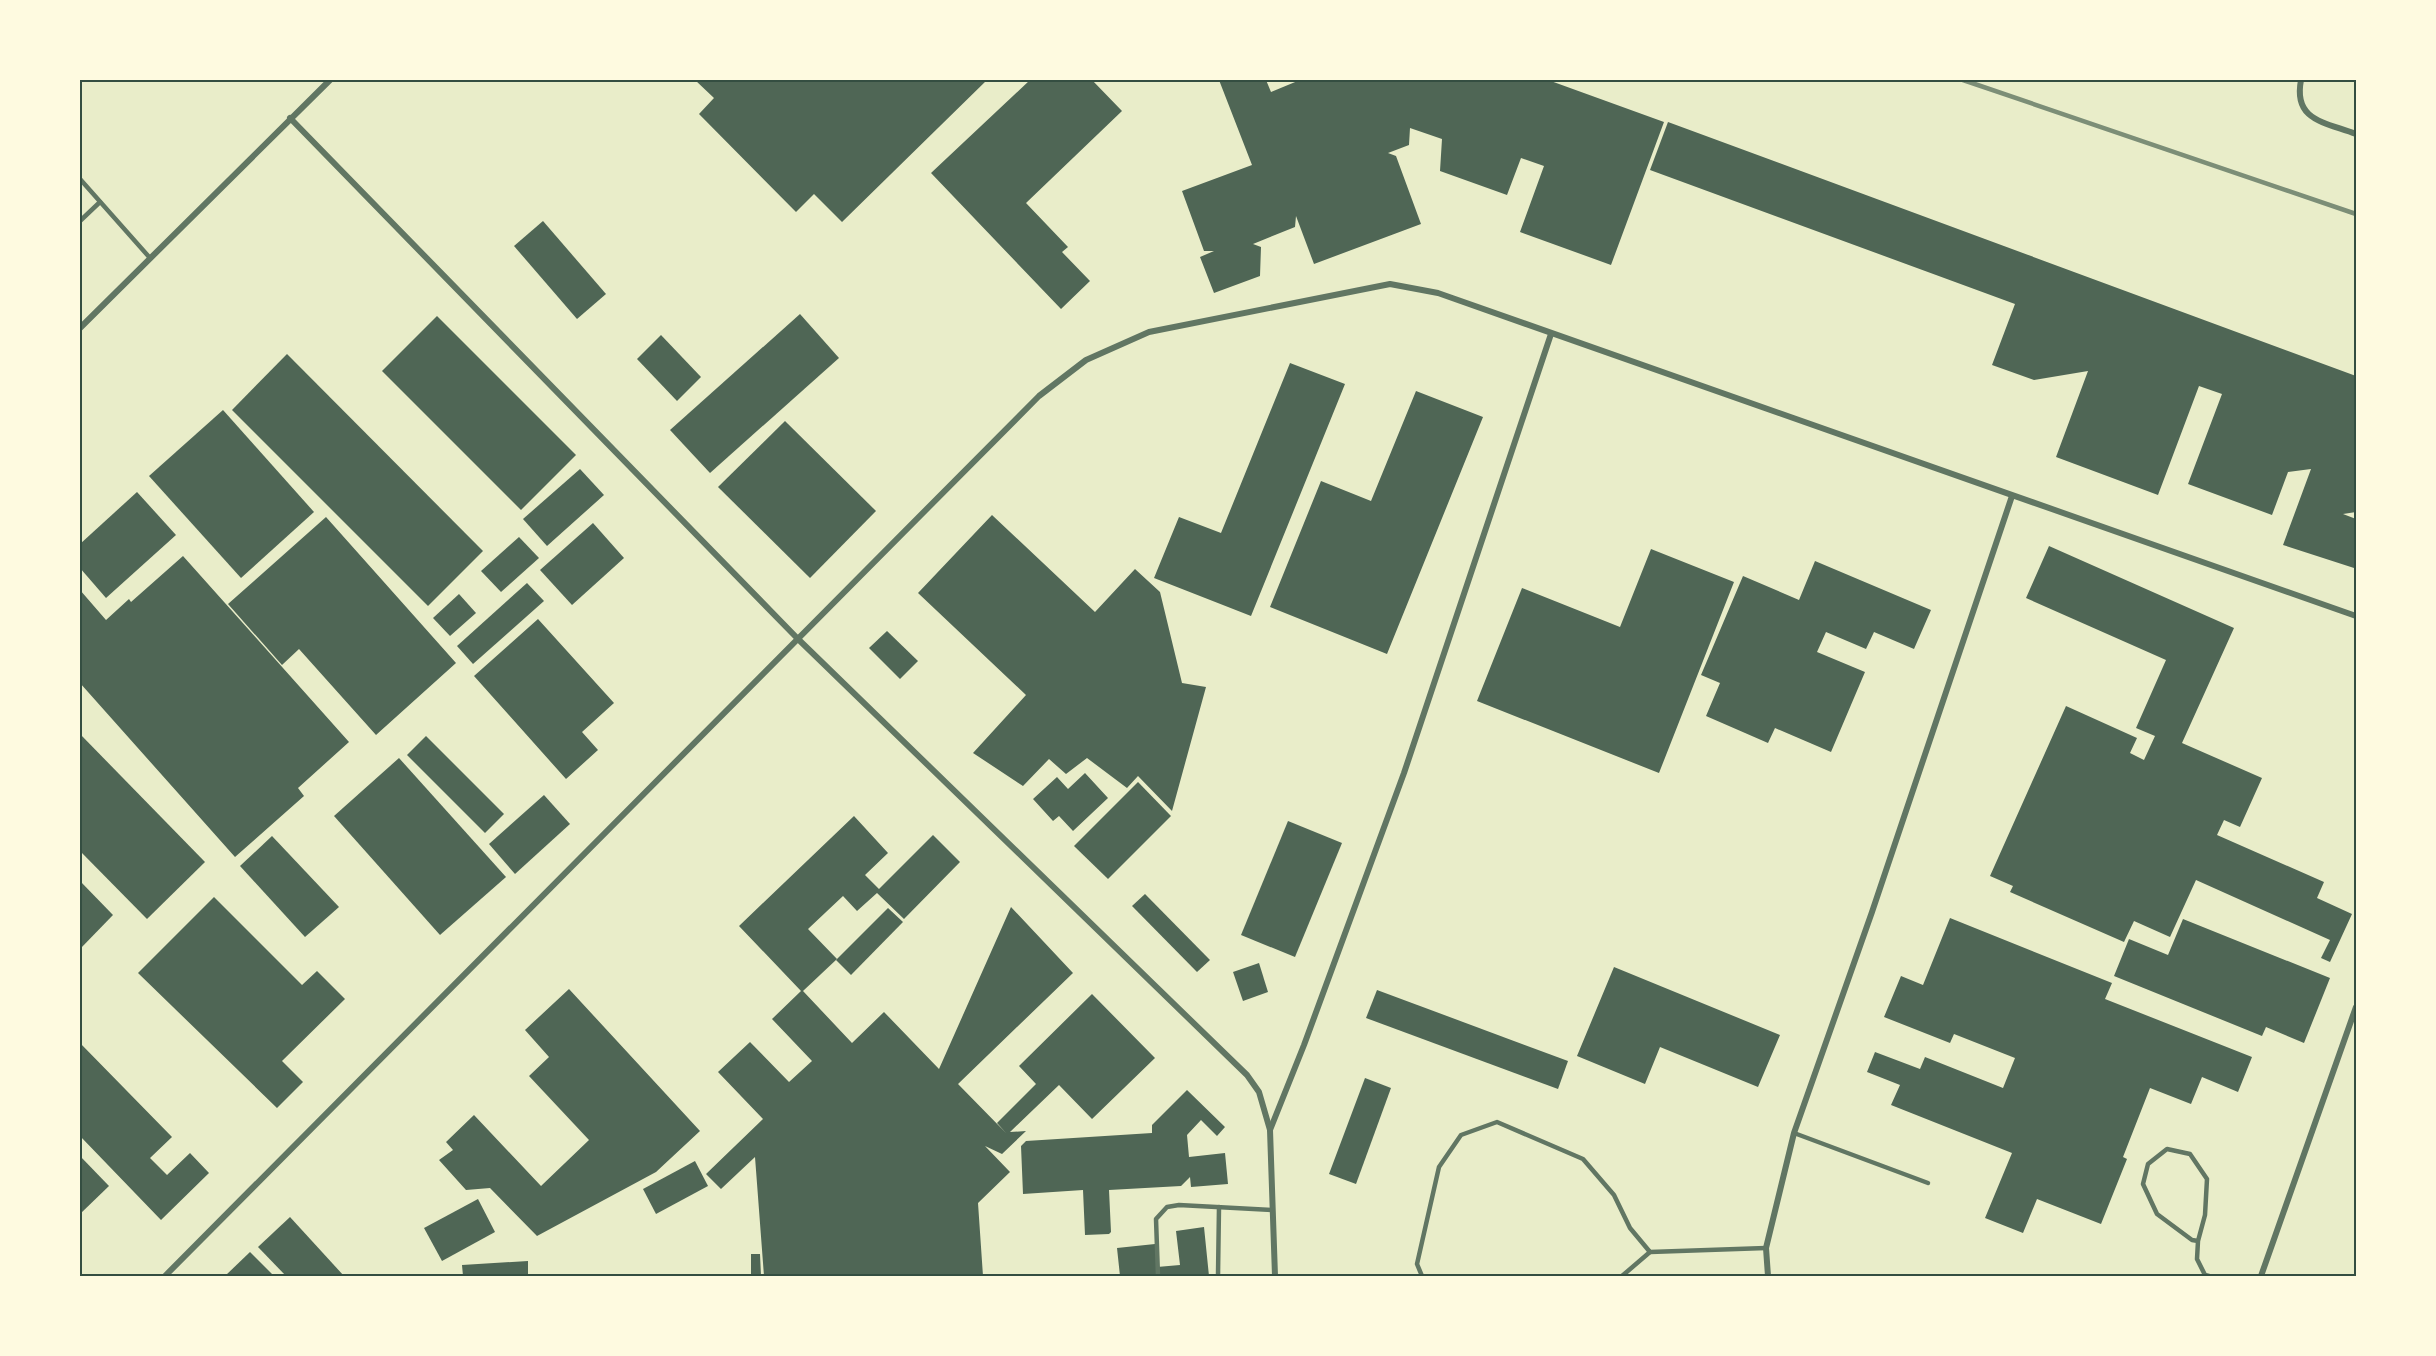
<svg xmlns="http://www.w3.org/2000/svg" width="2436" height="1356" viewBox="0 0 2436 1356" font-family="Inter,sans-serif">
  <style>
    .building { fill: #4f6655 }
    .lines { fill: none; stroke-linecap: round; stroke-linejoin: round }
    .service { stroke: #617663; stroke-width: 4.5 }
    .minor { stroke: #617663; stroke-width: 6 }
    .rail { stroke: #7c8e77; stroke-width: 4.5 }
    .neatline { fill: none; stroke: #344e41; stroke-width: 2 }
  </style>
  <rect width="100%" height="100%" fill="#e9edc9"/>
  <g class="building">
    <path d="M695,80H987L842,222L814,194L796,212L699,114L714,98Z"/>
    <path d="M1030,80H1092L1122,111L1026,203L1068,247L1062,252L1090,281L1061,309L931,173Z"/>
    <path d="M1219,80H1266L1271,92L1300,80H1548L1664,122L1611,265L1520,232L1544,166L1521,158L1507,195L1440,171L1442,139L1410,128L1409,145L1388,153L1396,156L1421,224L1314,264L1296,216L1295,227L1253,244L1261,247L1260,276L1214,293L1200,257L1214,251H1204L1182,191L1252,165Z"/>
    <path d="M1668,122L2356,376V512L2343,514L2356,519V562L2354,568L2283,545L2311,469L2288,472L2272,515L2188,484L2222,394L2199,386L2158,495L2056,457L2088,371L2034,380L1992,365L2015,304L1650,170Z"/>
    <path d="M543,221L606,294L577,319L514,246Z"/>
    <path d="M800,314L839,358L710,473L670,430Z"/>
    <path d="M437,316L576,455L521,510L382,371Z"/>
    <path d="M661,335L701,377L677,401L637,359Z"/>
    <path d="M287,354L483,551L428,606L232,410Z"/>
    <path d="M1290,363L1345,384L1251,616L1154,578L1179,517L1221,533Z"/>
    <path d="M1416,391L1483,417L1387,654L1270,607L1321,481L1371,501Z"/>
    <path d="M223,410L314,512L241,578L149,476Z"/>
    <path d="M785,421L876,511L810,578L718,487Z"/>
    <path d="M580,469L604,495L547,546L523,519Z"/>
    <path d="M137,492L176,535L106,598L80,568V544Z"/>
    <path d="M992,515L1095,612L1135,569L1160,592L1182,683L1206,687L1172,811L1138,776L1127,788L1087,758L1066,774L1049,759L1023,786L973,753L1026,695L918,593Z"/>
    <path d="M326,517L456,663L376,735L299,649L282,665L228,604Z"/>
    <path d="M593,523L624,558L572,605L540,570Z"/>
    <path d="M519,537L539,558L501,592L481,571Z"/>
    <path d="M2049,546L2234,628L2182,743L2262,778L2240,827L2224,820L2217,835L2324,882L2317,898L2352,914L2330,962L2321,958L2330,940L2196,880L2170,937L2134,921L2124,942L2010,892L2013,886L1990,876L2066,706L2137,738L2130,753L2144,760L2155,736L2136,728L2166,660L2026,598Z"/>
    <path d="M1651,549L1734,582L1659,773L1477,701L1522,588L1620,627Z"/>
    <path d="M183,556L349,742L298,788L304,796L235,857L80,683V590L106,620L129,599L131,602Z"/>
    <path d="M1815,561L1931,610L1914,649L1874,632L1866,649L1826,632L1817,652L1865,672L1831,752L1775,728L1768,743L1706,716L1720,683L1701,675L1743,576L1799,600Z"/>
    <path d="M527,583L544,601L473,664L457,646Z"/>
    <path d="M459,594L476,613L450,636L433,618Z"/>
    <path d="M538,619L614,703L582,732L598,750L566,779L474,676Z"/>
    <path d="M887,631L918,661L900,679L869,648Z"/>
    <path d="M80,734L205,862L147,919L80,851Z"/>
    <path d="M426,736L504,814L485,833L407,755Z"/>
    <path d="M399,758L506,877L440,935L334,816Z"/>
    <path d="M1085,773L1108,798L1073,831L1059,816L1053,821L1033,799L1057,777L1068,789Z"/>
    <path d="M1138,782L1171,816L1108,879L1074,846Z"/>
    <path d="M544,795L570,824L515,874L489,844Z"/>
    <path d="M854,816L888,853L865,875L879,889L933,835L960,862L904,919L877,893L857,911L843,896L808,929L837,959L803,991L852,1043L884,1012L939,1069L1011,907L1073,973L958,1084L1006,1133L997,1123L1036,1084L1019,1066L1092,994L1155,1058L1092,1119L1059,1085L1010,1132L1026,1131L1002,1154L985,1146L1010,1172L978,1203L983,1276H764L755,1157L721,1189L706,1174L763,1119L718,1072L750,1042L789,1082L812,1061L772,1019L801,991L739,926Z"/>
    <path d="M1288,821L1342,843L1295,957L1241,935Z"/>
    <path d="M272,836L339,907L305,937L240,866Z"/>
    <path d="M80,881L113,915L80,949Z"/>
    <path d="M1145,894L1210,960L1197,972L1132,906Z"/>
    <path d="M214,897L302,985L317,971L345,999L282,1061L303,1082L277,1108L138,973Z"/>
    <path d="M888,908L903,922L851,975L836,960Z"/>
    <path d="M1950,918L2112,983L2105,999L2252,1057L2238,1092L2202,1077L2191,1104L2150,1088L2123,1157L2127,1159L2101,1224L2037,1199L2023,1233L1985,1218L2012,1153L1891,1105L1900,1085L1867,1072L1875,1052L1920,1069L1925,1057L2003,1088L2015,1058L1954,1034L1950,1043L1884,1017L1901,976L1923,985Z"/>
    <path d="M2183,919L2330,978L2304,1043L2266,1027L2262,1036L2114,976L2129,939L2168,955Z"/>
    <path d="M1259,963L1268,992L1243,1001L1233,972Z"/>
    <path d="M1614,967L1780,1035L1758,1087L1660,1047L1645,1084L1577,1056Z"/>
    <path d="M569,989L700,1131L656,1172L537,1236L490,1188L466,1190L439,1160L453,1150L446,1142L474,1115L541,1186L589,1140L529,1076L549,1057L525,1030Z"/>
    <path d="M1377,990L1568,1061L1558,1089L1366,1018Z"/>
    <path d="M80,1043L172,1137L150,1158L167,1175L190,1153L209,1173L161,1220L80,1136Z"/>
    <path d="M1365,1078L1391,1088L1356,1184L1329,1174Z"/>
    <path d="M1187,1090L1225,1127L1217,1136L1201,1120L1187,1135L1189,1157L1225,1153L1228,1184L1191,1187L1190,1177L1181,1186L1109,1190L1111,1232L1109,1234L1085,1235L1083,1190L1023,1194L1021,1146L1026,1141L1152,1133V1125Z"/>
    <path d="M80,1156L109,1186L80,1214Z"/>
    <path d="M695,1161L708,1186L656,1214L643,1189Z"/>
    <path d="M478,1199L495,1232L442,1261L424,1228Z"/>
    <path d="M290,1217L344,1276H286L258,1247Z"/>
    <path d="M1204,1227L1209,1276H1120L1117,1248L1155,1244L1157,1267L1180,1265L1176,1231Z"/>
    <path d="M250,1252L274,1276H225Z"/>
    <path d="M751,1254H760L761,1276H741L751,1274Z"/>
    <path d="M528,1261V1276H463L462,1265Z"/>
  </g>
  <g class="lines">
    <g class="service">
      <path d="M80,179L150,258"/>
      <path d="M80,221L100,202"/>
      <path d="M1794,1133L1928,1183"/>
      <path d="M2198,1241L2192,1240L2157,1214L2143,1184L2148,1164L2167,1149L2190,1154L2207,1179L2205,1215L2198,1241L2197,1259L2205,1275L2209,1276"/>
      <path d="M1158,1276L1156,1219L1167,1207L1179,1205L1272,1210"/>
      <path d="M1218,1276L1219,1207"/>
      <path d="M1422,1276L1417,1264L1439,1167L1461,1135L1497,1122L1583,1159L1614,1195L1630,1228L1650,1252L1766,1248"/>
      <path d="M1622,1276L1650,1252"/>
    </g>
    <g class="minor">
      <path d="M2301,80C2293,121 2325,122 2356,134"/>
      <path d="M290,118L798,639L1247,1075L1259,1092L1270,1130"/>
      <path d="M80,328L330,80"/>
      <path d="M165,1276L1039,396L1086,360L1149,332L1390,284L1438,293L2356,616"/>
      <path d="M1275,1276L1270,1130L1304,1045L1404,773L1551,334"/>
      <path d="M1768,1276L1766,1248L1794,1133L1872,912L2012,496"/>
      <path d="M2261,1276L2356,1007"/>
    </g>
    <path class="rail" d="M1963,80L2356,214"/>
  </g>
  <rect width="2436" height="1356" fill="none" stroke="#fefae0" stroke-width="162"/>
  <rect x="81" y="81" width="2274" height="1194" class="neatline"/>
</svg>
